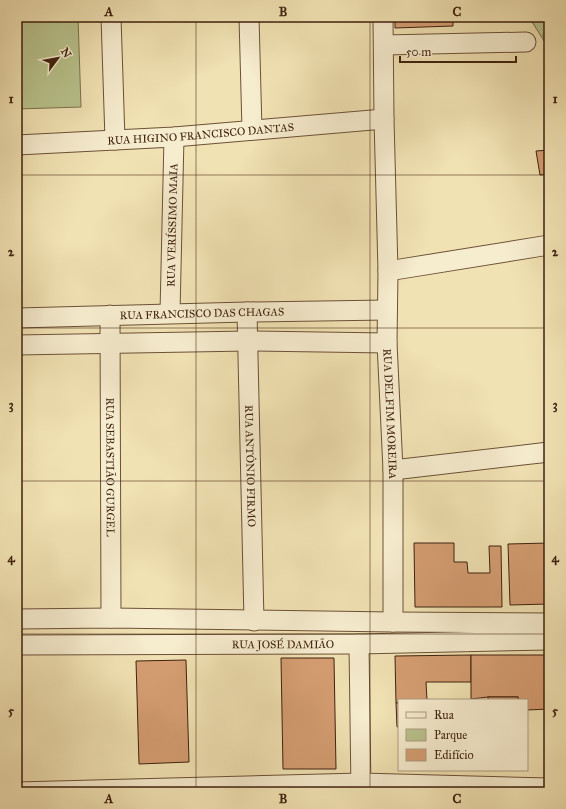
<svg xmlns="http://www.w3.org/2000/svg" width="566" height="809" viewBox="0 0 566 809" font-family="'IM FELL Great Primer',serif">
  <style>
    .green { fill: #b9c38d; stroke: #7c724e }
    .forest { fill: url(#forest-firs); stroke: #7c724e }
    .building { fill: #d59d72; stroke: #3f210e }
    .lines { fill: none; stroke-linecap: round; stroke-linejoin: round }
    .minor-casing { stroke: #6c5137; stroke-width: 21 }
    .minor { stroke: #f6ecce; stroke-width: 19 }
    .grid { fill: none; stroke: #3f210e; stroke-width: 1; stroke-opacity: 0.55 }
    .labels { text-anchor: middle; stroke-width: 4; stroke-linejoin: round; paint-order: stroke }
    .street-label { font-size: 11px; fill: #3f210e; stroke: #f6ecce }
    .neatline { fill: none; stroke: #3f210e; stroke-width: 1.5 }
    .grid-label { font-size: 13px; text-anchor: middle; font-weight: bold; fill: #3f210e }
  </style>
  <defs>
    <pattern id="forest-firs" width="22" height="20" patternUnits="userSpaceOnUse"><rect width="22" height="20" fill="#b9c38d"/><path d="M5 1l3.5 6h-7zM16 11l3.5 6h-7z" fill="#a0a778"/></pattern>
  </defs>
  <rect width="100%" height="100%" fill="#f1e2b3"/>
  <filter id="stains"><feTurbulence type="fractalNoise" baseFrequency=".005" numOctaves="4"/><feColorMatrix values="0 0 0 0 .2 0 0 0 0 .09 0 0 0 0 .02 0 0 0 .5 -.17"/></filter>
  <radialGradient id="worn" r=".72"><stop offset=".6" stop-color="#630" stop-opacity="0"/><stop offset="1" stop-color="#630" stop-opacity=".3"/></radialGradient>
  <path class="green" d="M17,17H78L81,107L17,109Z"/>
  <path class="forest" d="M529,17H549V49Z"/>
  <g class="building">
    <path d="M395,17H453V26L395,28Z"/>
    <path d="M549,150V174L540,175L536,151Z"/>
    <path d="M414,543H454V562H467L468,573H490L489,546H501L502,607H415Z"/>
    <path d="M549,543V604L510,605L508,544Z"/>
    <path d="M471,655V682H426L427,700H399V703H396L395,656Z"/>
    <path d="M471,655H549V709L527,710V700H518V697H488L471,699Z"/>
    <path d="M281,658H334L336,769H283Z"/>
    <path d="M186,660L189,762L139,764L136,661Z"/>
    <rect x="488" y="697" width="30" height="3"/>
    <path d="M396,703H399V727H397Z"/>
  </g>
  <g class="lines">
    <g class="minor-casing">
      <g id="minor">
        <path d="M111,17L115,140"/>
        <path d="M249,17L252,130"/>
        <path id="s1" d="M383,17L384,119L388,271L387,343L393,470V622"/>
        <path d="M384,45L526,42"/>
        <path id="s2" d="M17,145L174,137L384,119"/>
        <path d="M388,271L549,245"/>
        <path id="s3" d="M247,312L254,621"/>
        <path id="s4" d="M170,313L174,137"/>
        <path id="s5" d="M110,315L111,618"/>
        <path id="s6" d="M17,318L247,312L387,310"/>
        <path d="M17,345L248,341L387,343"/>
        <path d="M393,470L549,452"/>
        <path d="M17,619L111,618L393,622L549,623"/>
        <path d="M359,644L361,792"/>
        <path id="s7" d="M17,645L359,644L549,640"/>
        <path d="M17,792L361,783L549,788"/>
      </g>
    </g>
    <use href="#minor" class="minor"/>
  </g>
  <path class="grid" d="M196,17V792M370,17V792M17,175H549M17,328H549M17,481H549M17,634H549"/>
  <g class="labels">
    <g class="street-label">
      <text dy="4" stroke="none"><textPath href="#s2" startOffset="184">RUA HIGINO FRANCISCO DANTAS</textPath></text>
      <text dy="4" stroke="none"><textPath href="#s4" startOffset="88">RUA VERÍSSIMO MAIA</textPath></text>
      <text dy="4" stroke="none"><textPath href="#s6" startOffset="185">RUA FRANCISCO DAS CHAGAS</textPath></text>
      <text dy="4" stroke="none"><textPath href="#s1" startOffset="397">RUA DELFIM MOREIRA</textPath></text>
      <text dy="4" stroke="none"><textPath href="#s3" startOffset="154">RUA ANTÔNIO FIRMO</textPath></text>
      <text dy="4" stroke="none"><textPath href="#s5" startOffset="152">RUA SEBASTIÃO GURGEL</textPath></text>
      <text dy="4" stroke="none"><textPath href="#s7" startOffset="266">RUA JOSÉ DAMIÃO</textPath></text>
    </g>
  </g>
  <rect width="566" height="809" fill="none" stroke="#f1e2b3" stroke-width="44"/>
  <rect x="398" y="699" width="130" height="72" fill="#f6ecce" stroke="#ad9b81"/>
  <rect x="406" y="712" width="20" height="6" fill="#f6ecce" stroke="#ad9b81"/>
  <text x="434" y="719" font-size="12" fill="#3f210e">Rua</text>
  <rect x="406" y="729" width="20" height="12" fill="#b9c38d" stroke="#ad9b81"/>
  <text x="434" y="739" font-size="12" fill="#3f210e">Parque</text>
  <rect x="406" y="749" width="20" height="12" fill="#d59d72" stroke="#ad9b81"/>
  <text x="434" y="759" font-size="12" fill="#3f210e">Edifício</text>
  <g transform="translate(58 58) rotate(58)" stroke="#f6ecce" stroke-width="3" paint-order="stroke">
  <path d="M0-3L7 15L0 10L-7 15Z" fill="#3f210e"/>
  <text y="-6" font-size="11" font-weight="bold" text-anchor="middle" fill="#3f210e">N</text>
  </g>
  <path d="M400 56v6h116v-6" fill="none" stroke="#3f210e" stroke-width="2"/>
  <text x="406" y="56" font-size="12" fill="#3f210e" stroke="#f6ecce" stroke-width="3" paint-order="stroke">50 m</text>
  <rect x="22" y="22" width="522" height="765" class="neatline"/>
  <g class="grid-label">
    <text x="109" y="16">A</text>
    <text x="283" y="16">B</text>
    <text x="457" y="16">C</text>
    <text x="11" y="103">1</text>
    <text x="555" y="103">1</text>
    <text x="11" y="256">2</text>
    <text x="555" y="256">2</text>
    <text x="11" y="409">3</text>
    <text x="555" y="409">3</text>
    <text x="11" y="562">4</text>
    <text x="555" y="562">4</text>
    <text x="11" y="715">5</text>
    <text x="555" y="715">5</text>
    <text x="109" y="803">A</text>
    <text x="283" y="803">B</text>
    <text x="457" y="803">C</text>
  </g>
  <rect width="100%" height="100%" filter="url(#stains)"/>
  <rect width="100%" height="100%" fill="url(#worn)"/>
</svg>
